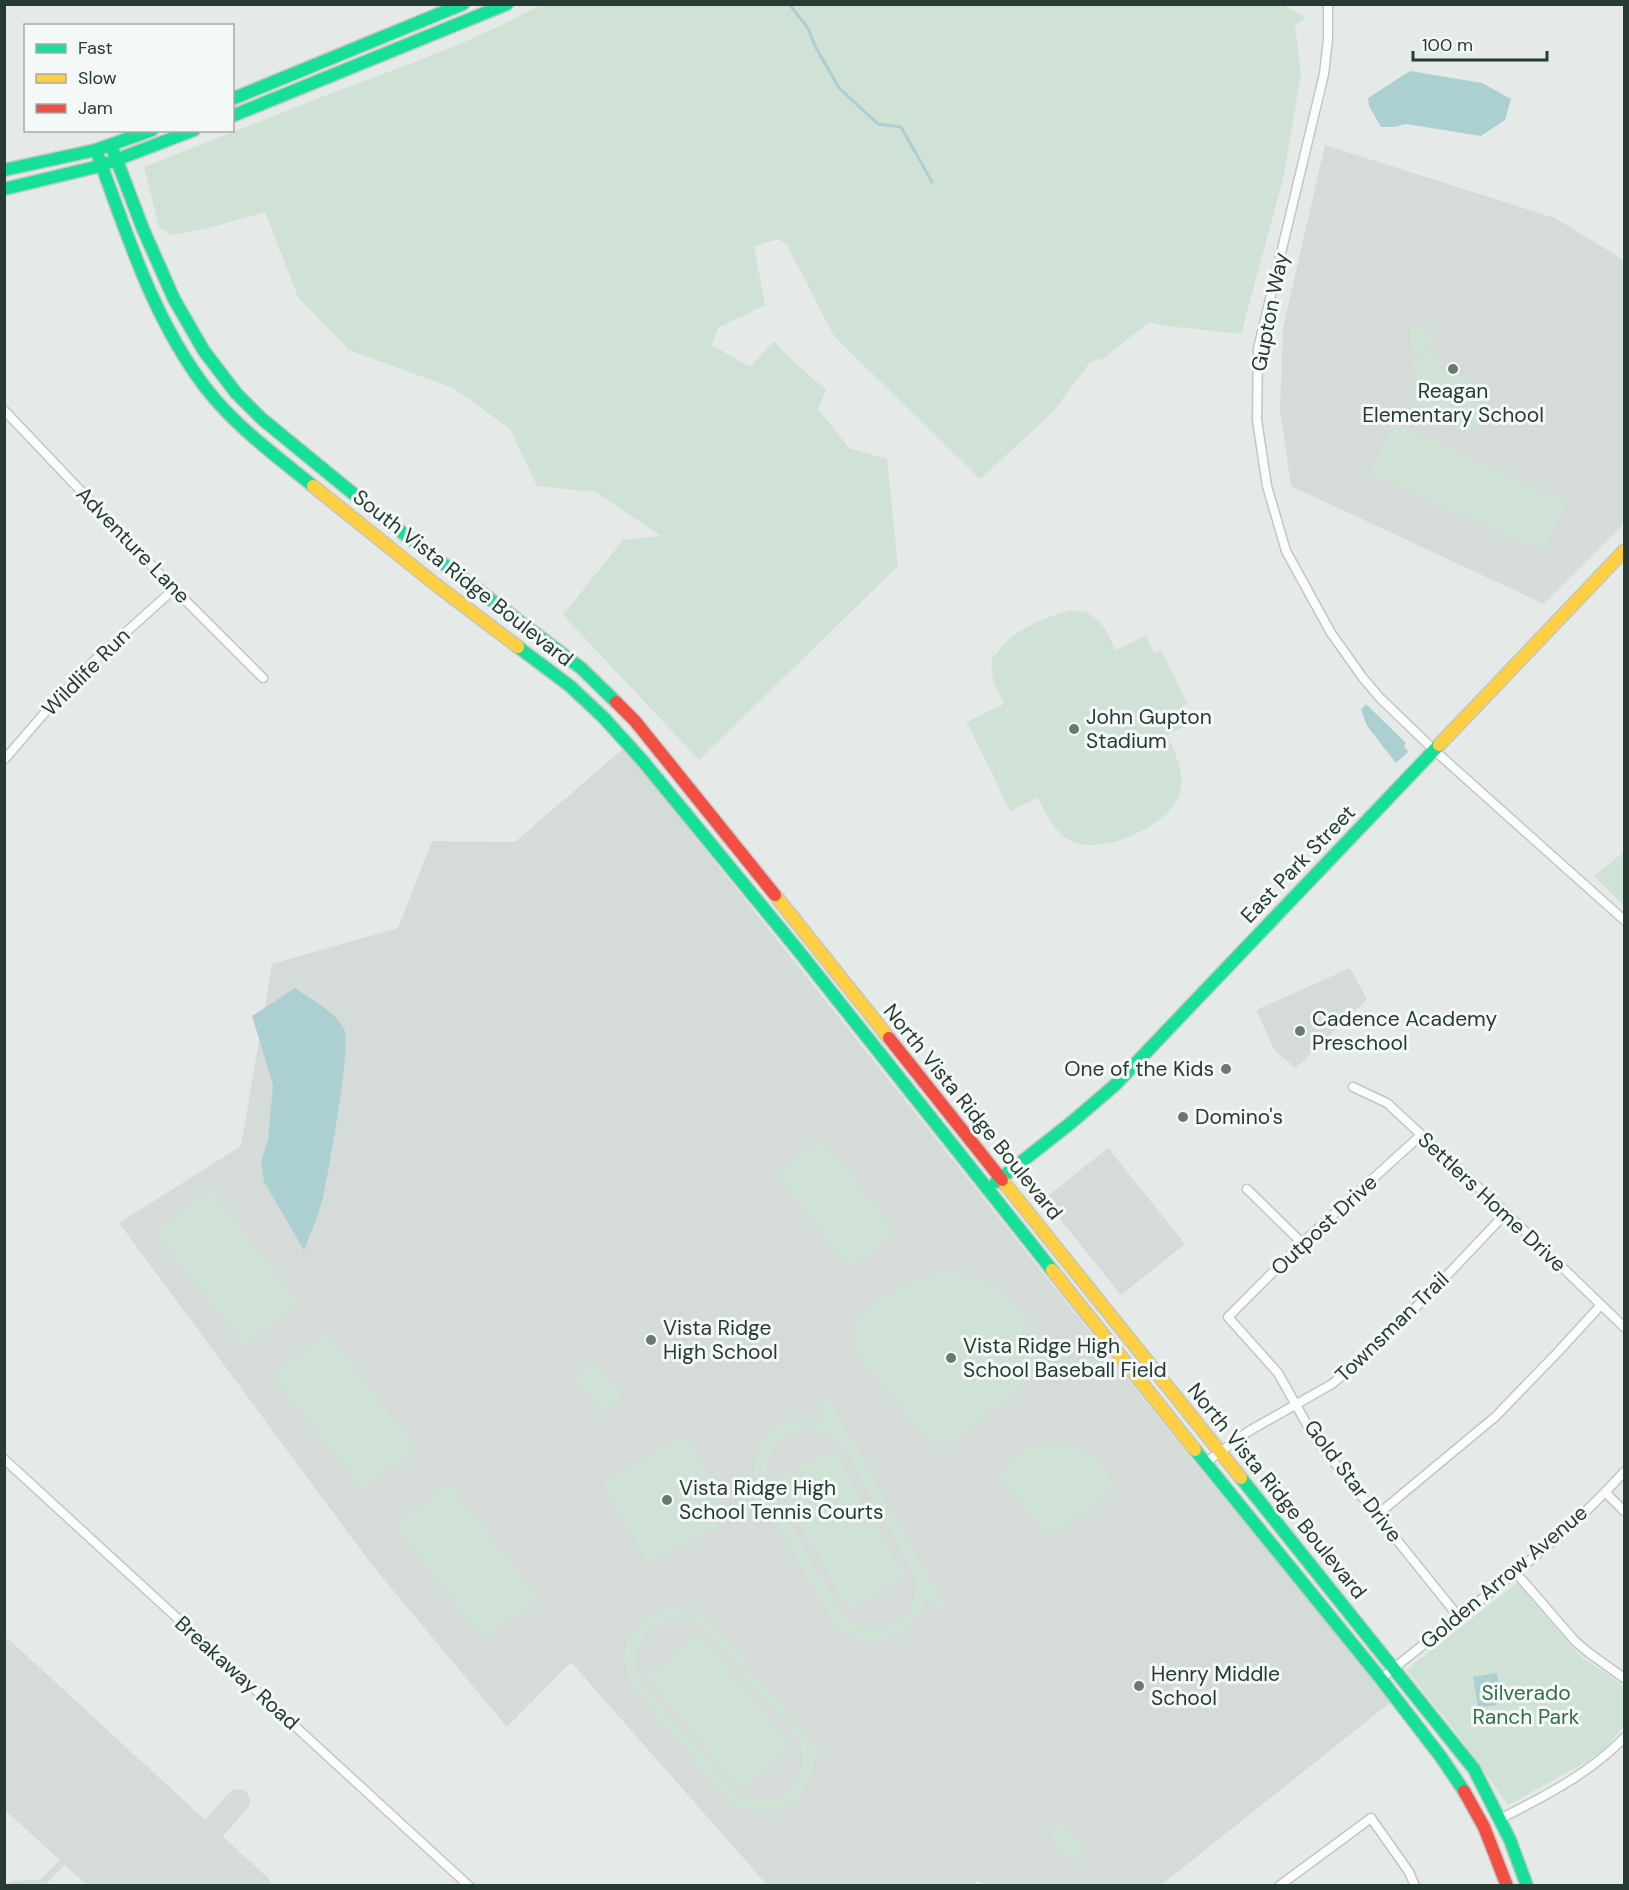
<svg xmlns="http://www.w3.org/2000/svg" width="1629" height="1890" viewBox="0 0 1629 1890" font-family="'DM Sans',sans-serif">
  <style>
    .built { fill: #d4dbd8 }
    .green { fill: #d0e1d5; fill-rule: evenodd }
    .water { fill: #accfd2 }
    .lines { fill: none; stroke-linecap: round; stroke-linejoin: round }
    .stream { stroke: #accfd2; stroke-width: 3 }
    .taxiway { stroke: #d6dad8; stroke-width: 24 }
    .runway { stroke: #d6dad8; stroke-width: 60 }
    .street-casing { stroke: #c2c7c5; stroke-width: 11 }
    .fast-casing { stroke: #c2c7c5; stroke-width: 15 }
    .slow-casing { stroke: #c2c7c5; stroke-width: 15 }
    .jam-casing { stroke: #c2c7c5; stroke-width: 15 }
    .street { stroke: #fbfcfc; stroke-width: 8 }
    .fast { stroke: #16e098; stroke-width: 12 }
    .slow { stroke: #ffcf43; stroke-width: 12 }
    .jam { stroke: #f24e42; stroke-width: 12 }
    .poi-dot { fill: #697873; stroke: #f4f8f6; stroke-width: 2 }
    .labels { text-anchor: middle; stroke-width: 6; stroke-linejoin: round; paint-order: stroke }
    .street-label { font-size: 21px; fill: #263b34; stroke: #f4f8f6 }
    .poi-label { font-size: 21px; fill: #263b34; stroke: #f4f8f6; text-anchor: start }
    .park-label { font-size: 21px; fill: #356d49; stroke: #f4f8f6 }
  </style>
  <rect width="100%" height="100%" fill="#e5eae8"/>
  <g class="built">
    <path d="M1325,145L1555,218L1624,260V524L1544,604L1291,486L1280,411L1283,328Z"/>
    <path d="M624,748L1190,1457L1392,1701L1161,1885L986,1886L978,1881L971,1886L767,1885L571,1662L507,1727L372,1565L119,1223L241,1146L272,964L398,928L432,841L515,842Z"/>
    <path d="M1350,968L1367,999L1296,1068L1275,1051L1256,1010Z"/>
    <path d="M1108,1148L1185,1244L1121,1295L1044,1199Z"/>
    <path d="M4,1646H5L259,1885H87L65,1865L45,1885H7L11,1881L40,1880L60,1860L5,1808Z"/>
  </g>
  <g class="green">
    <path d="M1281,4L1306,18L1295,26L1301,74L1284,175L1241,334L1166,326L1149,322L1103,359L1091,361L1052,413L980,479L834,336L787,245L779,239L754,246L765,305L718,328L712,345L750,367L774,341L794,362L826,390L818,409L849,448L887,459L898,566L699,760L563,615L623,540L661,536L596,492L537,486L510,429L453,388L349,350L298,297L265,212L209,228L172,235L159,227L144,167C205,143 266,119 327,95C399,68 472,43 540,5Z"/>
    <path d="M1409,326L1430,330L1434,341L1432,343L1434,348L1412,356Z"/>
    <path d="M1434,350L1443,370L1459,365L1461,366L1458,373L1475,382L1467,399L1487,409L1474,436L1442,421L1440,424H1426L1418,418L1412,358Z"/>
    <path d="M1393,421L1566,502L1543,552L1369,474Z"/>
    <path d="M1071,610L1081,612L1082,610C1104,621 1105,629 1116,650L1146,636L1154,653L1161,650L1187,703L1181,707L1190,724L1167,735C1175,753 1185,772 1180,793C1171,826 1102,856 1071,841C1054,832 1046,814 1038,798L1010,811L967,722L1004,704C996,687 987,673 994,654L996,655C1009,631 1046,617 1071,610Z"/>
    <path d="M1624,852V906L1594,876Z"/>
    <path d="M822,1138L897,1233L850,1270L775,1174Z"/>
    <path d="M210,1189L300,1303L245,1346L155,1232Z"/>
    <path d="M954,1273C961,1275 970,1275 977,1278C1002,1287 1031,1320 1041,1343C1044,1350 1044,1359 1045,1366L954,1443L927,1440L853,1350C853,1343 853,1333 855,1327C865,1305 907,1277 931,1274C938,1273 947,1273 954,1273Z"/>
    <path d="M327,1333L417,1447L363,1490L272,1376Z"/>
    <path d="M595,1362L622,1396L602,1412L575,1378Z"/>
    <path d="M830,1399L945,1605L935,1610L927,1596C915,1641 863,1657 831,1620L759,1493C740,1446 780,1407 827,1420L819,1405ZM804,1429C819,1428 831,1433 841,1445L913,1572C927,1616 876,1647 843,1615L770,1487C760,1459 776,1434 804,1429Z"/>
    <path d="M686,1434L733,1518L648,1565L601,1482Z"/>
    <path d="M1052,1442C1086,1444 1099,1457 1114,1487L1058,1534L1044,1532L997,1473C1020,1454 1019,1447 1052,1442Z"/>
    <path d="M833,1448L906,1577L848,1610L776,1481Z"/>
    <path d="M449,1483L539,1597L484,1640L394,1526Z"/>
    <path d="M1517,1583L1580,1656L1624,1686V1726L1606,1748L1579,1766L1508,1805L1455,1731L1406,1670Z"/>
    <path d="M678,1608L701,1614L710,1621L822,1753C810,1763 815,1769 809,1782C794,1813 756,1821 728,1803C708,1778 687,1753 667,1728C652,1711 635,1694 627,1672C618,1648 633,1621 656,1612C663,1609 671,1608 678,1608ZM672,1619L690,1620L705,1629L797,1737C819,1779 775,1818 736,1793L643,1684C627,1656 641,1625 672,1619Z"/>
    <path d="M699,1633L793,1746L740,1790L646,1677Z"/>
    <path d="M1064,1821L1088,1851L1072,1864L1048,1834Z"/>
  </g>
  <g class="water">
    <path d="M1410,71L1482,83L1511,99L1505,120L1481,136L1406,124L1394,127H1381L1369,106L1368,98Z"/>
    <path d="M1366,704L1406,743L1404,746L1408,752L1396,763L1367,726L1361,710Z"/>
    <path d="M295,988C311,1000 335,1011 344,1029C352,1044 328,1174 323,1198C318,1215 311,1233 304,1250L264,1182L261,1162L268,1140L273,1085L252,1016Z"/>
    <path d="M1497,1673L1499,1684L1494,1686L1497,1705L1478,1708L1473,1677Z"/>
  </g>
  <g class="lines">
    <path class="stream" d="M789,4L808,28L815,46L839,88L878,124L901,127L932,182"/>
    <g class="taxiway">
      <path d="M4,1651L259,1886"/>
      <path d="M4,1793L106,1886"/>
      <path d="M206,1837L238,1801"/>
    </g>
    <path class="runway" d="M4,1721L180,1886"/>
    <g class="street-casing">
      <g id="street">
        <path d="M1328,4V39L1324,74L1258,349L1257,420L1267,486L1286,551L1331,633L1363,678L1380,698L1434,750L1624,920"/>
        <path d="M4,410L174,589L263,678"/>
        <path d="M4,760L48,709L94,661L174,589"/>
        <path d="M1353,1087L1387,1103L1506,1213L1624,1327"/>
        <path d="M1421,1135L1302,1243L1228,1317L1278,1373L1314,1437L1458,1616"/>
        <path d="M1247,1189L1302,1243"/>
        <path d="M4,1459L469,1886"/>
        <path d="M1205,1463L1249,1431L1332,1384C1395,1333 1450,1272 1506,1213"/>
        <path d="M1606,1493L1624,1511"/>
        <path d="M1377,1515L1495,1417L1557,1353L1601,1305"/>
        <path d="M1516,1573L1575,1641L1589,1653L1624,1678"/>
        <path d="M1381,1679C1462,1611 1553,1551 1624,1472"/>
        <path d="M1502,1818C1545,1796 1590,1773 1624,1738"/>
        <path d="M1279,1886L1371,1818L1409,1872L1415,1886"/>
      </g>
    </g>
    <g class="fast-casing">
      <g id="fast">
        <path d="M232,99L463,4"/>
        <path d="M232,116L507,4"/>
        <path d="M111,145L143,229L174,299L204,351L236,393L262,419L383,518L581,668L616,702"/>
        <path d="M96,150C126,231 152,317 205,387C235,426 275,455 313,486"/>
        <path d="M4,170L96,150L152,130"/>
        <path d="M4,189L100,166L194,130"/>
        <path d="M518,647L570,686L604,718L642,760L797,949L1052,1270"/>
        <path d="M996,1182L1072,1122L1115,1085L1439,745"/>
        <path d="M1195,1450L1381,1679L1441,1757L1464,1791"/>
        <path d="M1241,1478L1474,1769L1510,1840L1527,1886"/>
      </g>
    </g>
    <g class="slow-casing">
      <g id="slow">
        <path d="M313,486L435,584L518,647"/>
        <path d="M1439,745L1624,551"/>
        <path d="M775,895L889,1038"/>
        <path d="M1002,1180L1241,1478"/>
        <path d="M1052,1270L1195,1450"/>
      </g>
    </g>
    <g class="jam-casing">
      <g id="jam">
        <path d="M616,702L635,721L775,895"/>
        <path d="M889,1038L1002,1180"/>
        <path d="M1464,1791L1484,1827L1507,1886"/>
      </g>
    </g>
    <use href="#street" class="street"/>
    <use href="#fast" class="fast"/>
    <use href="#slow" class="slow"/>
    <use href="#jam" class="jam"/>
  </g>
  <g class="poi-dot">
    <circle cx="1453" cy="369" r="6"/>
    <circle cx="1074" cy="729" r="6"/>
    <circle cx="1300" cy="1031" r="6"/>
    <circle cx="1226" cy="1069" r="6"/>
    <circle cx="1183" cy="1117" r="6"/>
    <circle cx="651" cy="1340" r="6"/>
    <circle cx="951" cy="1358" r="6"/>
    <circle cx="667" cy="1500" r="6"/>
    <circle cx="1139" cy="1686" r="6"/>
  </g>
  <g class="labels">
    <g class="street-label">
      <text transform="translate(1270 312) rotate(-79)" y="7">Gupton Way</text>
      <text transform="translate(133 545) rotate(46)" y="7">Adventure Lane</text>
      <text transform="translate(463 578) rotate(38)" y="7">South Vista Ridge Boulevard</text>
      <text transform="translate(86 672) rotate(-45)" y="7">Wildlife Run</text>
      <text transform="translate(1298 864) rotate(-46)" y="7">East Park Street</text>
      <text transform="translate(973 1112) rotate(51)" y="7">North Vista Ridge Boulevard</text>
      <text transform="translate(1492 1202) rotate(43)" y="7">Settlers Home Drive</text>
      <text transform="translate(1324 1225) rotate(-43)" y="7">Outpost Drive</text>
      <text transform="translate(1392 1327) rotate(-44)" y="7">Townsman Trail</text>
      <text transform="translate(1353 1481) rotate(53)" y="7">Gold Star Drive</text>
      <text transform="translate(1277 1491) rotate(51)" y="7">North Vista Ridge Boulevard</text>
      <text transform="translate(1504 1577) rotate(-40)" y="7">Golden Arrow Avenue</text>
      <text transform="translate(237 1673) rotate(42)" y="7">Breakaway Road</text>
    </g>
    <g class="poi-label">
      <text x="1453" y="398" text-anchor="middle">Reagan<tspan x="1453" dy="24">Elementary School</tspan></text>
      <text x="1086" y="724">John Gupton<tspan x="1086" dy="24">Stadium</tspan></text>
      <text x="1312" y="1026">Cadence Academy<tspan x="1312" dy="24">Preschool</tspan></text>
      <text x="1214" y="1076" text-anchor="end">One of the Kids</text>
      <text x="1195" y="1124">Domino's</text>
      <text x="663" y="1335">Vista Ridge<tspan x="663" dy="24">High School</tspan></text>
      <text x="963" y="1353">Vista Ridge High<tspan x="963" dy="24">School Baseball Field</tspan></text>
      <text x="679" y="1495">Vista Ridge High<tspan x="679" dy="24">School Tennis Courts</tspan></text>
      <text x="1151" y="1681">Henry Middle<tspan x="1151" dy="24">School</tspan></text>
    </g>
    <g class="park-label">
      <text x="1526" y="1700">Silverado<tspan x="1526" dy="24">Ranch Park</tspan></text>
    </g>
  </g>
  <rect width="1629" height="1890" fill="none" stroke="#263b34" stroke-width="12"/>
  <rect x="24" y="24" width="210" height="108" fill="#f4f8f6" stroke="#a2aca8" stroke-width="1.5"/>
  <rect x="36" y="44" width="30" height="9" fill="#16e098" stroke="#a2aca8" stroke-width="1.5"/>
  <text x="78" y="54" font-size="18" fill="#263b34">Fast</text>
  <rect x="36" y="74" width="30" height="9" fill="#ffcf43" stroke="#a2aca8" stroke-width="1.5"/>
  <text x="78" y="84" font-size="18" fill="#263b34">Slow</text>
  <rect x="36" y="104" width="30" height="9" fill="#f24e42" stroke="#a2aca8" stroke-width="1.5"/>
  <text x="78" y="114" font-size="18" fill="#263b34">Jam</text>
  <path d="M1413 51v9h134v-9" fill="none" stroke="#263b34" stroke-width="3"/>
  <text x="1422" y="51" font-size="18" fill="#263b34" stroke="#f4f8f6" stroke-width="4.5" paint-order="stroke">100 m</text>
</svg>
